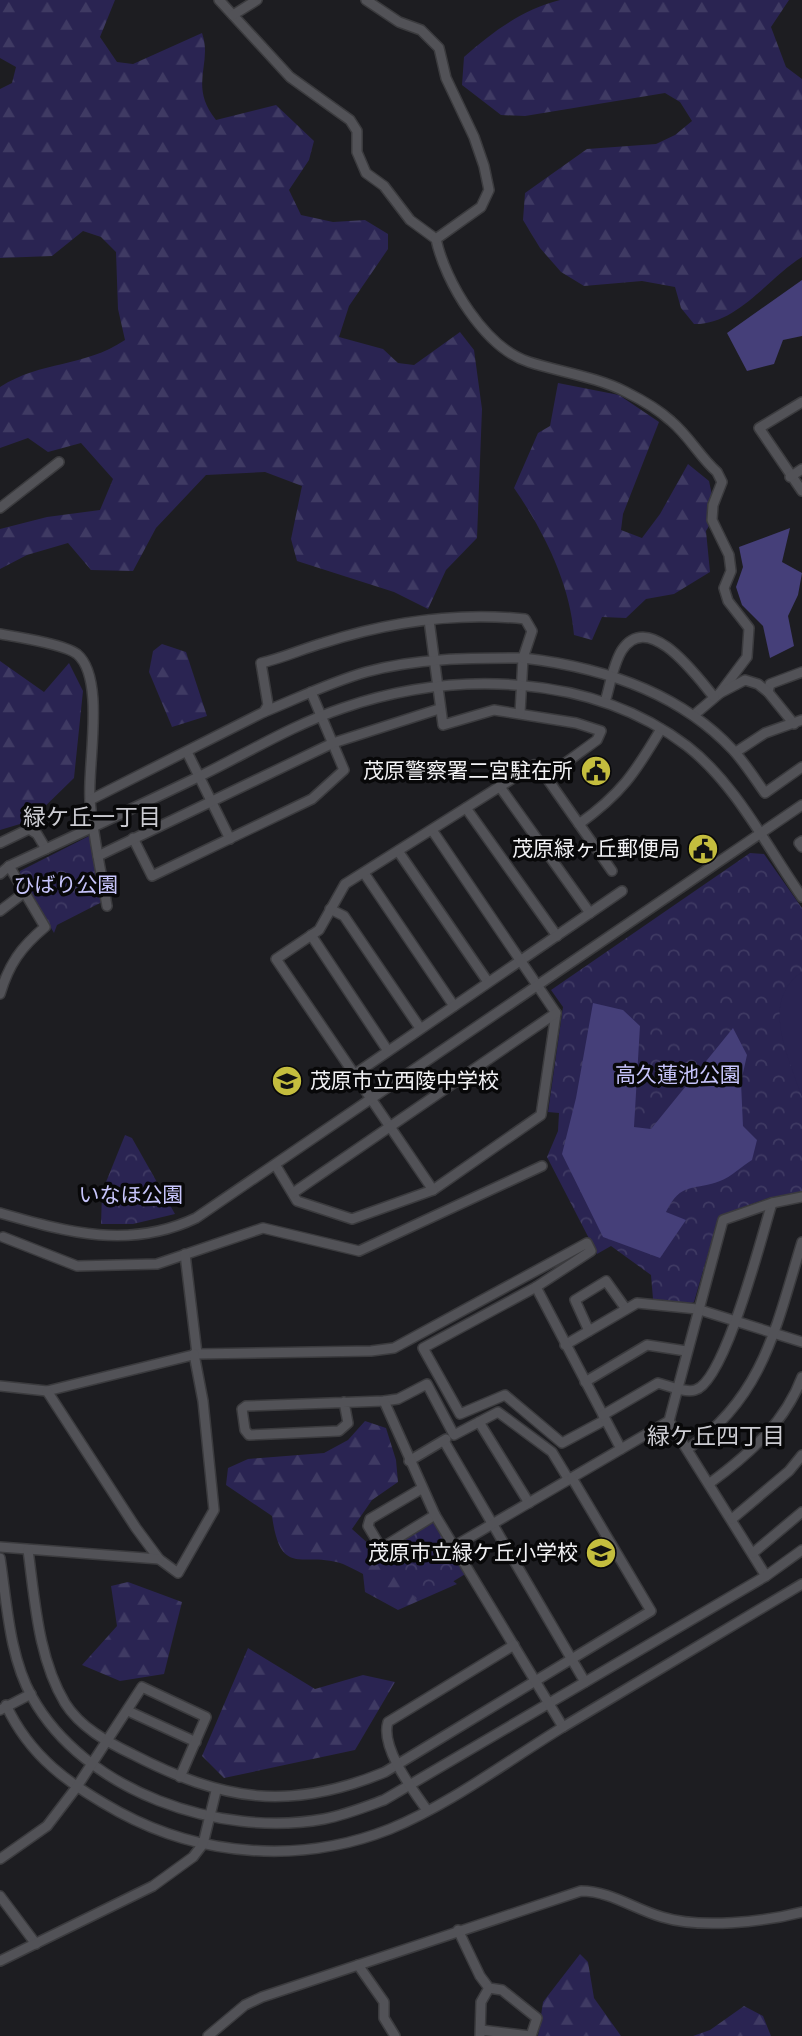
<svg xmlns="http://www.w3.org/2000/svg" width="802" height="2036" viewBox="0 0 802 2036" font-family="'Golos Text','Noto Sans JP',sans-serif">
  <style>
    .forest { fill: url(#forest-firs) }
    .park { fill: url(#park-crowns) }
    .pitch { fill: #2a2452 }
    .water { fill: #453f79 }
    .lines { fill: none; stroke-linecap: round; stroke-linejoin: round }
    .minor-casing { stroke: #3b3b3e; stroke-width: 12 }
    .minor { stroke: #525257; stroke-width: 9 }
    .labels { text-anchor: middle; stroke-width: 7; stroke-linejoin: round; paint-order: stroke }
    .poi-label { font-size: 21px; fill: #f2f2f5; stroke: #080809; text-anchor: end }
    .park-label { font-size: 21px; fill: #c7c5fb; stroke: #080809 }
    .neighbourhood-label { font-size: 23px; fill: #ccccd2; stroke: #080809 }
  </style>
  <defs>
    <pattern id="forest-firs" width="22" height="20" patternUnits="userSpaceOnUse" patternTransform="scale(1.75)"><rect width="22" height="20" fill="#2a2452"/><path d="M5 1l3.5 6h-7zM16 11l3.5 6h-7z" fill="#3f3a63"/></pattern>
    <pattern id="park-crowns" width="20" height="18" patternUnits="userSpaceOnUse" patternTransform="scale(1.75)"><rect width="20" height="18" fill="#2a2452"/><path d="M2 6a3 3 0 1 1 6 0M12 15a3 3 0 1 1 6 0" fill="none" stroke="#3f3a63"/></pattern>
  </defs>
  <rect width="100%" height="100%" fill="#1d1d21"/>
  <g class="forest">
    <path d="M0,0H115L100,37L117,62L133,64L202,33C213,64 188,85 216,120L276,105L314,141L309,160L289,190L301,215L333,222L365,220L388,234V249L349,306L339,337L383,349L398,363L414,365L460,332L474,350L482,409L477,538L446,570L428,609L394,592L297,561L291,539L302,486L265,472L206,475L156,528L133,571L91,570L68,543L27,555L0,569V529L47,517L100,510L113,479L81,443L48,452L28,438L0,448V387C42,360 83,368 125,340L118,309L116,252L101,237L83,231L52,256L0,258V89L12,83L16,67L0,58Z"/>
    <path d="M560,0H789L771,27L786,67L802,79V257C768,278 737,325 694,324L681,308L675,287L642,281L584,286L561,272L540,248L523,220L525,193L587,149L656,144L675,135L692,121L680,102L665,93L525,116L501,115L462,85L464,57C493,31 522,10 560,0Z"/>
    <path d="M558,383L619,395L659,422L623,514L621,530L642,538L660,514L688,464L709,481L716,514L706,531L710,572L674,594L646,599L626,618L602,617L592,640L574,635C570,583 543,530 514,488L538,433L550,426Z"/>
    <path d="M162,644L186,652L207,716L172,727L149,672L153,651Z"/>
    <path d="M0,661L44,692L69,663L83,691L74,778L30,821L0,830Z"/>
    <path d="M365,1421L386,1428L396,1460L398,1482L372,1500L352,1529L372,1547L400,1562L431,1564L457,1584L398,1610L365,1592L363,1574C357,1571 350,1567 343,1564C302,1550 281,1580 272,1516L226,1485L228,1468L248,1459L324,1453L348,1440Z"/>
    <path d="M128,1582L182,1602L164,1674L120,1681L82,1665L117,1626L111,1586Z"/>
    <path d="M248,1648L315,1689L363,1675L395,1682L355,1750L224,1778L202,1756Z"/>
    <path d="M580,1954L588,1962L594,1998L621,2036H538L543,2002Z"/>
    <path d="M744,2006L763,2016L771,2036H693L710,2030Z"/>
  </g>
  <g class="park">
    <path d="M91,835L102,902L57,925L54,933L19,874L20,871Z"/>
    <path d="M750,853L764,854L802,908V1192L768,1198L719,1216L694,1302L690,1304L653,1299L651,1275L611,1246L597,1254L547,1157L558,1131L559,1113L548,1112L563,1007L551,990Z"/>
    <path d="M125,1135L132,1138L175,1214L133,1224H101L102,1192Z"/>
    <path d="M435,1521L467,1573L439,1590L416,1599L379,1549Z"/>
  </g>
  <path class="pitch" d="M802,972V1097C789,1058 759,1001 802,972Z"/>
  <g class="water">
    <path d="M802,280V336L783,340L774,364L747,371L727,333Z"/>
    <path d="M790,528L782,562L802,573L798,595L788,616L794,646L770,658L763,626L742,605L736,587L743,567L739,547Z"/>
    <path d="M593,1003L623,1010L640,1026L634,1127L651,1129L733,1028L747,1055L741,1082L743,1126L757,1140L752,1160C742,1166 731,1177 720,1181C694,1191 681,1181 666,1212L686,1220L660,1258L603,1237L562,1154L576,1098Z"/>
  </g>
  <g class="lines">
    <g class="minor-casing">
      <g id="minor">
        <path d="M219,0L290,77L350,120L357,131V152L366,173L384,186L410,220L436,239C445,282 485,348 529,362C560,372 597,377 626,392C642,400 658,409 671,421C689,436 700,457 717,472L722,482L713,505L712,520L729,555L731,571L724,588L728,601L749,628L747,657L720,693L694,715"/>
        <path d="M366,0L399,22L421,30L439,48L446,78L474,137L484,166L489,190L481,207L436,239"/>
        <path d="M233,15L257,0"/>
        <path d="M802,402L759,428L802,491"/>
        <path d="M790,477L802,469"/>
        <path d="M0,508L59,462"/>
        <path d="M429,620L443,725L494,710L576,723L601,731L597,740L546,777"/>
        <path d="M0,634C17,637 64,644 77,654C106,678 87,767 90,800C93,836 101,871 107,906"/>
        <path d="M768,692L770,684L802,672"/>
        <path d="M720,693L745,680L758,684L768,692L794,724"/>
        <path d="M605,702C610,686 613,664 622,650C649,609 698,678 714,697"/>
        <path d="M264,712C298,698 331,682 366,672C417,658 470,658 523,658L520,713"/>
        <path d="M187,752L230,839"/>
        <path d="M736,752L765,733L802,720"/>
        <path d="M500,787L590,913"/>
        <path d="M90,800L264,712L268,705L261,663C283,658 302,649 323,643C388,622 457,612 525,619L532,631L523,658C601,667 678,691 733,750C745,763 755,779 765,793L802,767"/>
        <path d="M466,808L557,936"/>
        <path d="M579,824C621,794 635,773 661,729"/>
        <path d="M133,838L152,876L312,799L344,770L311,692"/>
        <path d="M802,841L799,843L802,847"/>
        <path d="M0,843L29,829L37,834L46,849"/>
        <path d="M398,851L488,982"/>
        <path d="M98,856L333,743L439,709"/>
        <path d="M364,873L454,1006"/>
        <path d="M0,874L9,866C72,837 134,808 196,778C244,755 292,725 343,708C454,670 591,673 687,746C736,784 767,847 802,897"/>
        <path d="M330,909L344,916L420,1028"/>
        <path d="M0,911L25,892"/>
        <path d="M311,935L388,1051"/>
        <path d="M0,994C9,964 21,947 45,927L9,866"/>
        <path d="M355,1074L622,891"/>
        <path d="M276,1166L297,1201L352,1219L433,1190L541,1115L556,1013L432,830"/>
        <path d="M433,1190L276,959L319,930L345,884L534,765L546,777L612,871"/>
        <path d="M293,1193L556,1013"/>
        <path d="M0,1213C67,1232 129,1250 196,1218L802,805"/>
        <path d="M3,1237L77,1266L157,1264L263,1228L359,1251L542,1166"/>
        <path d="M185,1254L197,1354"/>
        <path d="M536,1287L423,1348L460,1414L505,1395L562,1443L605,1420"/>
        <path d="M589,1331L575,1300L606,1281L626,1309"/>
        <path d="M565,1345L637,1303L697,1309L802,1342"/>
        <path d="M585,1382L647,1345L686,1351"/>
        <path d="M0,1386L47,1391L197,1354L371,1351L394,1348L587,1243L591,1251L536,1287L621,1449"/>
        <path d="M47,1391L136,1528L159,1559L178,1573L214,1510L203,1401L194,1354"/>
        <path d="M344,1402L348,1423L339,1431L249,1435L245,1430L242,1409L246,1406L384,1401L398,1399L427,1384L454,1435L498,1412L552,1452L569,1480"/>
        <path d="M603,1415L658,1383C669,1386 685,1393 695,1390C725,1382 762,1235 772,1203"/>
        <path d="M669,1421L766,1576"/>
        <path d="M479,1422L529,1503"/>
        <path d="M444,1441L585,1682"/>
        <path d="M689,1448C764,1397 777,1323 802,1242"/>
        <path d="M409,1461L446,1439"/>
        <path d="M710,1483C748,1455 785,1423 802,1377"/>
        <path d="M421,1489L370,1519L368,1526L380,1546L388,1544L435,1515"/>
        <path d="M732,1519L789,1471L802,1455"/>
        <path d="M0,1547L159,1559"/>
        <path d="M453,1547L669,1421L723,1220L772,1203L802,1197"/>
        <path d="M28,1550C35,1601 38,1658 65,1703C80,1727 107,1742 132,1754C223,1801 289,1812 385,1772L651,1611L572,1478"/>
        <path d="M753,1553L802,1512"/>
        <path d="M0,1558C7,1603 9,1656 32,1697C85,1792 220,1838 324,1819C345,1815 365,1807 384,1800L766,1576L802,1550"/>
        <path d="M6,1705C30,1757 70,1785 119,1812C202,1857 302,1864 390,1829C449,1805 509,1760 563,1727L435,1515L384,1401"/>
        <path d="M0,1710L31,1694"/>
        <path d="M128,1711L196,1742"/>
        <path d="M563,1727L802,1584"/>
        <path d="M427,1810C412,1789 380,1747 388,1722L514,1645"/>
        <path d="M0,1859L47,1826L76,1788L142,1687L206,1717L180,1777"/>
        <path d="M0,1896L36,1944"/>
        <path d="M458,1930L480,1976L489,1988L502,1990L537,2018L531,2036"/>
        <path d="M0,1961L153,1886L193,1857L203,1844L216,1791"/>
        <path d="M358,1965L384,2002V2018L395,2036"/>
        <path d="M481,2030L530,2036"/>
        <path d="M208,2036L245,2005L262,1997L581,1891C610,1891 634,1909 662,1917C701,1929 763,1922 802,1912"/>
        <path d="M480,2036L481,2002L489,1988"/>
      </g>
    </g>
    <use href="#minor" class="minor"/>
  </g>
  <defs>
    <g id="civic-disc" transform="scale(1.575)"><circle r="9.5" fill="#c4bd3e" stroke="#080809"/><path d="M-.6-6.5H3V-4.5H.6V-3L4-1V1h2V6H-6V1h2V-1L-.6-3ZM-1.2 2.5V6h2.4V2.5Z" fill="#111"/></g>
    <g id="school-disc" transform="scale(1.575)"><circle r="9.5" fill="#c4bd3e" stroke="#080809"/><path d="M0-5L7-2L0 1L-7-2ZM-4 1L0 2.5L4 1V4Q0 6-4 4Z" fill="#111"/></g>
  </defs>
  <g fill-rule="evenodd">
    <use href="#civic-disc" x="596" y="771"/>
    <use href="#civic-disc" x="703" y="849"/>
    <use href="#school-disc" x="287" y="1081"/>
    <use href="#school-disc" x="601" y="1553"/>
  </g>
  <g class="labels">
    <g class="poi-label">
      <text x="573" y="778">茂原警察署二宮駐在所</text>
      <text x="680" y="856">茂原緑ヶ丘郵便局</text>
      <text x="310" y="1088" text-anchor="start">茂原市立西陵中学校</text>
      <text x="578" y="1560">茂原市立緑ケ丘小学校</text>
    </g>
    <g class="park-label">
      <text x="66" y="892">ひばり公園</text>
      <text x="678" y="1082">高久蓮池公園</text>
      <text x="131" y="1202">いなほ公園</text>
    </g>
    <g class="neighbourhood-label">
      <text x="92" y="825">緑ケ丘一丁目</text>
      <text x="716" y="1444">緑ケ丘四丁目</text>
    </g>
  </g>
</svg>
